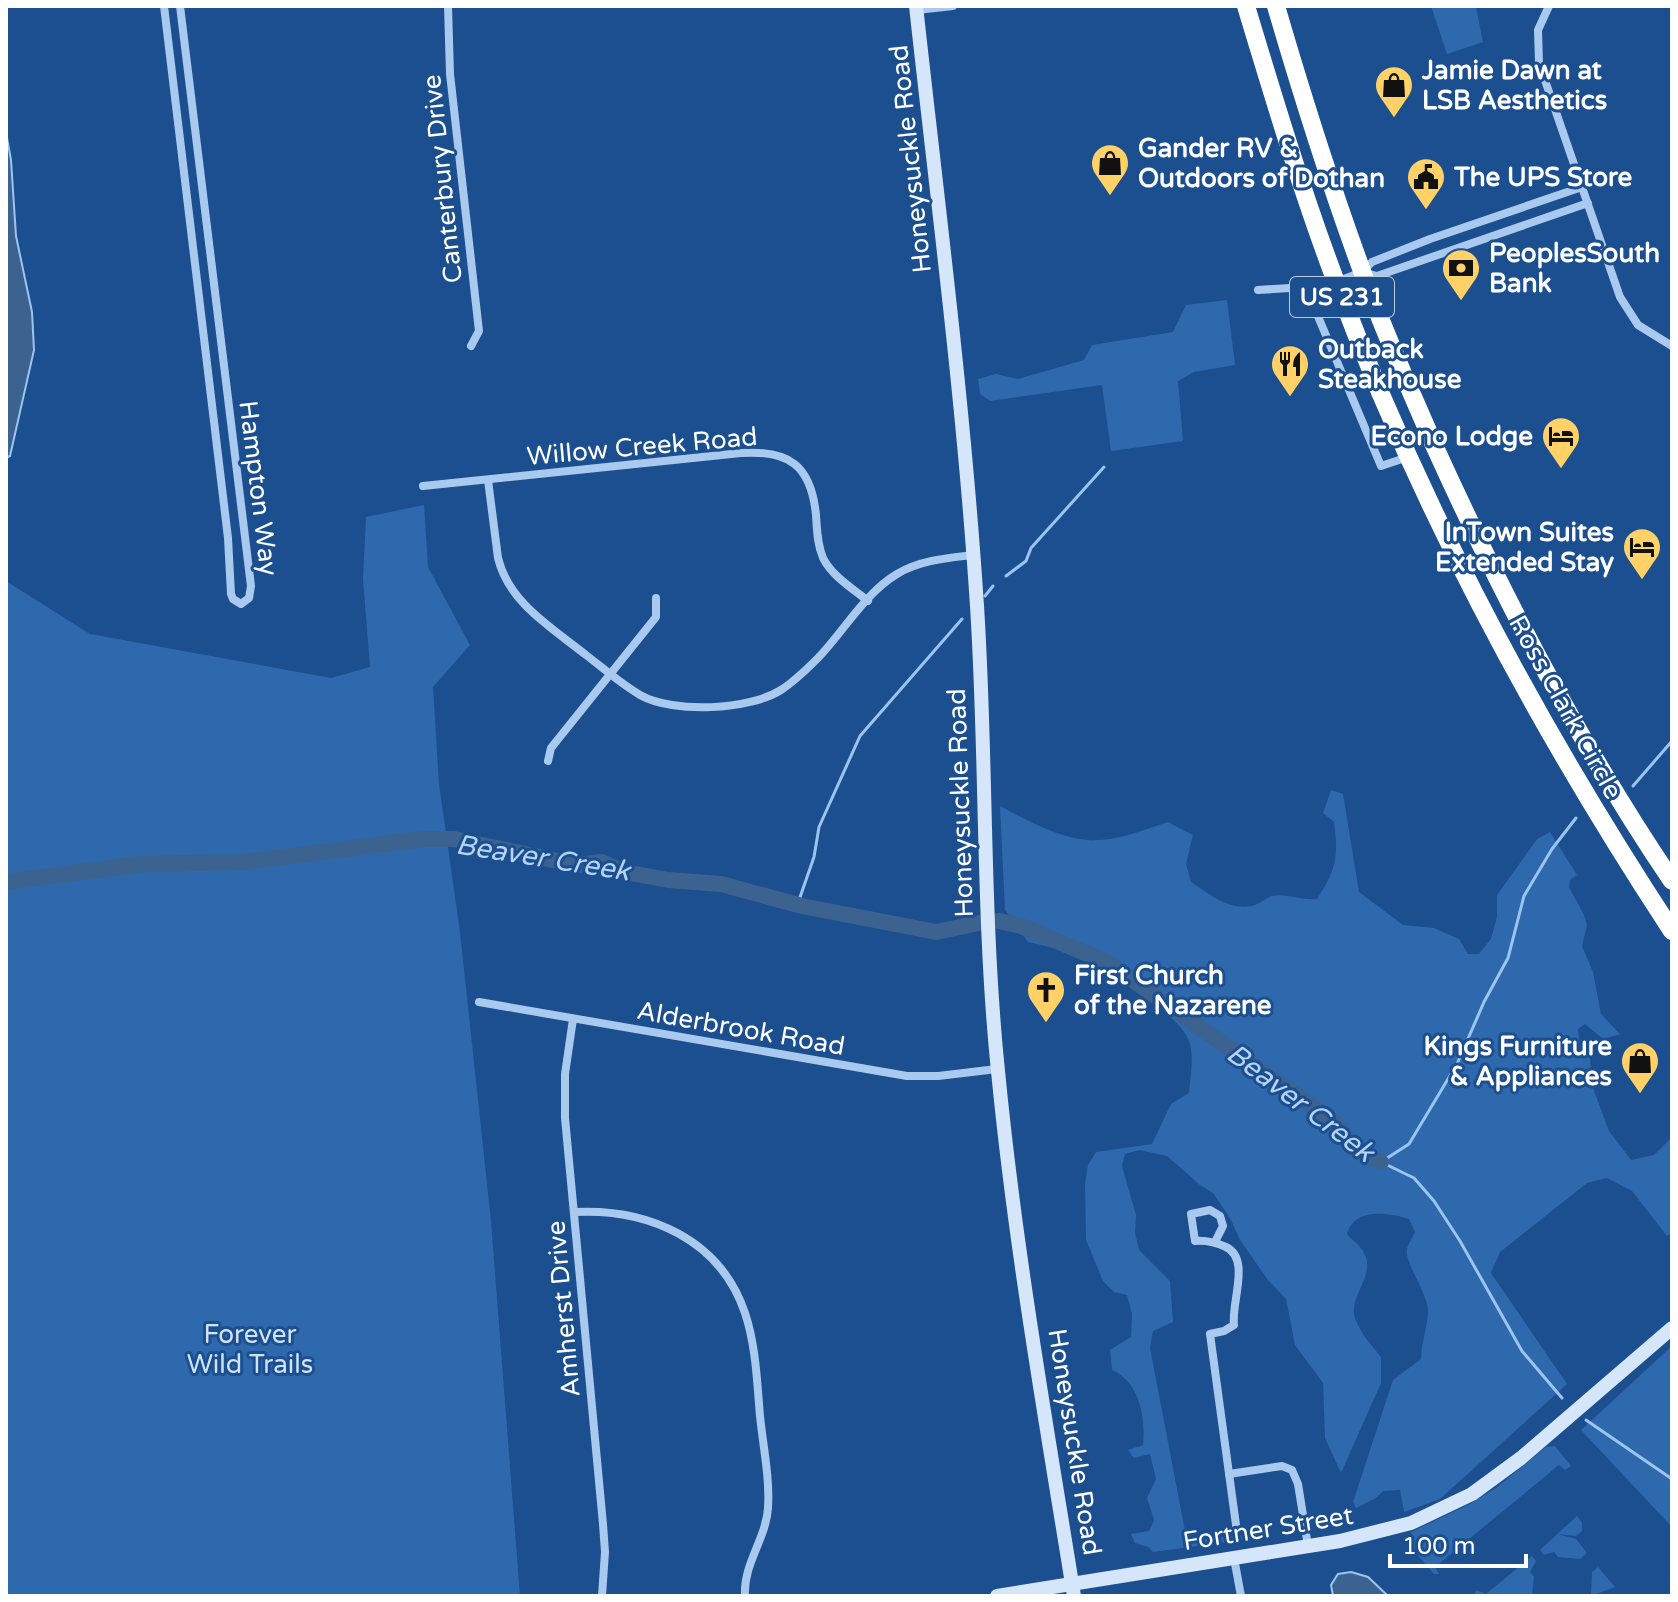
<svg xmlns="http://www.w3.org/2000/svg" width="1678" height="1602" viewBox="0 0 1678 1602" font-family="'Varela Round',sans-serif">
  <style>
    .green { fill: #2e69ad }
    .water { fill: #3c6290; stroke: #9cc4f0; stroke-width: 2 }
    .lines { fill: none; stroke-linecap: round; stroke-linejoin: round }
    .stream { stroke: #9cc4f0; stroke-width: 3 }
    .river { stroke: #3c6290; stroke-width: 16 }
    .street { stroke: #a9c9ee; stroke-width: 8 }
    .secondary { stroke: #d6e6fa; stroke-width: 14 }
    .highway { stroke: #fff; stroke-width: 18 }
    .labels { text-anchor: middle; stroke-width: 6; stroke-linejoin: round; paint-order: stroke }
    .shield { fill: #1b4f8f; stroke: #bbcadd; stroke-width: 2 }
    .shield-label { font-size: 24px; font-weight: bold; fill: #fff }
    .poi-label { font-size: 26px; font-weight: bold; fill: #fff; stroke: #1b4f8f; text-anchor: start }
    .street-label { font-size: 26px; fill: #fff; stroke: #1b4f8f }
    .park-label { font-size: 26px; fill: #cfe3fa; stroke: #1b4f8f }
    .water-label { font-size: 28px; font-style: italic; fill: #b5d3f5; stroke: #1b4f8f }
  </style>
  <rect width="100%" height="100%" fill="#1b4f8f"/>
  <g class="green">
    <path d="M1431,6H1476L1483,42L1447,54Z"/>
    <path d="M1227,300L1235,365L1194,372L1178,381L1183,441L1111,451L1102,385L990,401L980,394L978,379L996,374L1018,379L1084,360L1092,345L1173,332L1186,305Z"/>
    <path d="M424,505L428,567L470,645L433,687L439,784L460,932L491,1221L520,1596H6V581L90,634L331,678L370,667L363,579L366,517Z"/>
    <path d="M1331,790L1343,794L1359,892L1403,925L1434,928L1459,939L1468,954H1479L1491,939L1497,917V895L1537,839L1550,832L1577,875L1570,880L1569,887L1584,915L1587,925L1582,946L1593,972L1601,1014L1620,1034L1603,1039L1585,1024L1578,1029L1579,1039L1590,1058L1593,1088L1609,1131L1631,1160L1654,1155L1672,1137V1233L1667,1236L1632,1191L1607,1178L1587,1183L1500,1252L1491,1273L1567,1384L1440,1499L1404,1512L1400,1490L1383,1491L1376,1498L1356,1508L1353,1502L1393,1380L1421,1359C1421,1343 1429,1322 1428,1309C1426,1291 1404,1261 1407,1249C1408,1244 1413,1237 1415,1232L1409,1219C1387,1212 1354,1208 1347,1234C1352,1240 1361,1246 1364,1253C1376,1273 1351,1295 1354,1314C1357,1329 1371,1345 1381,1357V1383L1341,1473L1325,1438L1323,1383L1295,1345L1286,1299L1268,1280L1240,1240L1230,1218L1213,1193L1200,1185L1167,1156L1140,1150L1125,1154L1122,1166L1136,1215L1135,1233L1139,1250L1170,1281L1173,1322L1153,1331L1150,1348L1186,1536L1207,1539L1264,1532V1537L1153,1552L1148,1547L1135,1543L1131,1534L1149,1531L1154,1520L1147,1498L1156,1479L1150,1454L1134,1458L1128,1450L1143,1445C1146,1418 1139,1381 1112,1370L1110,1350L1131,1337L1132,1314L1127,1295L1114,1292L1103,1281L1086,1240L1085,1184L1088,1165L1096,1152L1152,1144L1171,1104L1189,1093C1190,1078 1194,1059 1190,1044C1183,1013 1094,963 1064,951C1053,947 1040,945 1028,942L1005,910L1000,806C1027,820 1056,837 1088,840C1115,842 1143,830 1168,822L1193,835L1186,864L1191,882C1211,895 1230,912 1255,905C1261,903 1266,898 1272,896C1288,893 1301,901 1317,899C1336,870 1339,856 1334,822L1323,813Z"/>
    <path d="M1672,1346V1527L1581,1430Z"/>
    <path d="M1555,1446L1571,1466L1565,1470L1559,1465L1435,1567L1439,1574H1434L1408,1544L1411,1532L1470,1504L1496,1488L1546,1447Z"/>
    <path d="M1577,1516L1582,1523V1531L1576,1536L1558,1534L1576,1539L1587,1553L1580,1559L1558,1557L1554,1552L1544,1555L1540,1550Z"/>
    <path d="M1532,1556L1536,1561L1530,1572L1534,1577L1532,1596H1474L1476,1590L1486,1594Z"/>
    <path d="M1598,1567L1615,1587L1591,1596L1592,1572Z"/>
  </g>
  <g class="water">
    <path d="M6,132L11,160L16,236L32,312L34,350L10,456L6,458Z"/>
    <path d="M1351,1572L1368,1577L1388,1596H1333L1331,1585L1338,1574Z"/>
  </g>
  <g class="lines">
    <g class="stream">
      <path d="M1006,576L1026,561L1031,548L1104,467"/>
      <path d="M985,596L993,586"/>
      <path d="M1633,786L1672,741"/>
      <path d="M798,903L814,857L819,827L860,736L962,619"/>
      <path d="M1381,1162L1409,1144L1457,1064L1484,1002L1508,958L1524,896L1552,849L1576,818"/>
      <path d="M1381,1162L1414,1178L1434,1201L1460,1241L1522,1351L1562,1398"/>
      <path d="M1586,1420L1672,1479"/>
    </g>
    <g class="river">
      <path d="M6,882L142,864L244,862L422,839H454L577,865L601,862L625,872L668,880L721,884L802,906L936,932L979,923"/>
      <path d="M999,921L1021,926L1107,962L1337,1124L1356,1151L1381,1162"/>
    </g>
    <g class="street">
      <path d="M164,6L228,538L231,594L233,599L241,604L249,598L251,586L180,6"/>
      <path d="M448,6L450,74L479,331L471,346"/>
      <path d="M1549,6L1538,30L1539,63L1620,297L1638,325L1672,346"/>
      <path d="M917,10L953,6"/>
      <path d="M1362,272L1377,276L1588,203"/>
      <path d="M1306,288L1381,466L1408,457"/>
      <path d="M1258,290L1322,286L1336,282L1362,272L1372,262L1430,239L1582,187"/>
      <path d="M488,480L498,558C509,603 551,627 586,655C603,668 621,684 640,695C674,714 749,710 781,690C795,681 807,669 818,658C844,631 865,593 897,574C920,560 948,558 973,555"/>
      <path d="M423,486L741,453C789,450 811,465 816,515C817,529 817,544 823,558C832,576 852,588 868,601"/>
      <path d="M548,761L551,748L656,617V598"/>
      <path d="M479,1002L907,1076H938L997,1069"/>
      <path d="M573,1019L565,1074V1118L603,1524L605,1552L602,1596"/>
      <path d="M574,1212C648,1208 720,1239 745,1313C756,1346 757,1382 760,1416C763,1446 770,1478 768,1508C766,1539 743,1564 745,1596"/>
      <path d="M1215,1242L1223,1226L1220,1216L1210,1210L1191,1214L1195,1241C1207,1240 1215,1242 1226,1247C1251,1259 1231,1302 1234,1325L1224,1331L1210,1334L1236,1525"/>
      <path d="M1229,1474L1282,1466L1292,1470L1298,1484L1308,1546"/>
      <path d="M1234,1558L1241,1596"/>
    </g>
    <g class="secondary">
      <path d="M916,6C938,206 964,405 977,606C987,761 982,916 998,1071C1015,1247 1046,1422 1074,1596"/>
      <path d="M997,1596L1340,1541L1411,1523L1472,1494L1521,1458L1672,1328"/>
    </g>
    <g class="highway">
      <path d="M1246,6C1274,99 1302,192 1336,282C1422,511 1538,727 1672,931"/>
      <path d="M1276,6C1302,95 1330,184 1362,271C1383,330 1409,387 1434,445C1502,595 1579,744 1672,881"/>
    </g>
  </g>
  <defs>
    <g id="shop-pin" transform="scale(2)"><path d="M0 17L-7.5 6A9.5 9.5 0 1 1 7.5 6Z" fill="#ffd166" stroke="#1b4f8f"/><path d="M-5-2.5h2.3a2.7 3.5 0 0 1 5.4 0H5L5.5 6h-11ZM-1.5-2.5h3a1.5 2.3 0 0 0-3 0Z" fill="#111"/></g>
    <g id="civic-pin" transform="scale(2)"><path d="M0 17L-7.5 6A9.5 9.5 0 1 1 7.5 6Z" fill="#ffd166" stroke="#1b4f8f"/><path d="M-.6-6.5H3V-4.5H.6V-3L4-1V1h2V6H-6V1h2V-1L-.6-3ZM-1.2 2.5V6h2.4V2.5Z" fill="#111"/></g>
    <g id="bank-pin" transform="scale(2)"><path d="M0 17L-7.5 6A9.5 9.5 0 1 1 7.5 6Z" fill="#ffd166" stroke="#1b4f8f"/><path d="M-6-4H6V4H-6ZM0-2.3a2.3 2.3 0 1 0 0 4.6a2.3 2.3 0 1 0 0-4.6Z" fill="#111"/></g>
    <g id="restaurant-pin" transform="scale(2)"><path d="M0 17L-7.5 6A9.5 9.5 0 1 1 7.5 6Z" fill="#ffd166" stroke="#1b4f8f"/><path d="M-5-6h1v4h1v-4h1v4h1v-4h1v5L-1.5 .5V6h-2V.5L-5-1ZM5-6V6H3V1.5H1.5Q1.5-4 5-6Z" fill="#111"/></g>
    <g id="hotel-pin" transform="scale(2)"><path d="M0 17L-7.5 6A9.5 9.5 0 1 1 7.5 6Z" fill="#ffd166" stroke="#1b4f8f"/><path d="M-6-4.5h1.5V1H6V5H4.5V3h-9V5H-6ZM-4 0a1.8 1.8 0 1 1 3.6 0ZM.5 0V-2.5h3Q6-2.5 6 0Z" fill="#111"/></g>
    <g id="church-pin" transform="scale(2)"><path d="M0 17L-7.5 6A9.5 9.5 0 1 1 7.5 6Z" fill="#ffd166" stroke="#1b4f8f"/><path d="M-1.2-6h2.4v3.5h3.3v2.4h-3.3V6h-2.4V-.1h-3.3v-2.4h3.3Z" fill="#111"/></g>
  </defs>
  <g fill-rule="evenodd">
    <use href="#shop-pin" x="1394" y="85"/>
    <use href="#shop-pin" x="1110" y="163"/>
    <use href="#civic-pin" x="1426" y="177"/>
    <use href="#bank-pin" x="1461" y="268"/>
    <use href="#restaurant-pin" x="1290" y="364"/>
    <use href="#hotel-pin" x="1561" y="436"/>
    <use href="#hotel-pin" x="1642" y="547"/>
    <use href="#church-pin" x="1046" y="990"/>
    <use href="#shop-pin" x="1640" y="1061"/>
  </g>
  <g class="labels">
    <rect class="shield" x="1290" y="277" width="104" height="40" rx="6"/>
    <g class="shield-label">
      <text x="1342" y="305">US 231</text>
    </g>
    <g class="poi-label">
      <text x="1422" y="79">Jamie Dawn at<tspan x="1422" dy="30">LSB Aesthetics</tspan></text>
      <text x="1138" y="157">Gander RV &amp;<tspan x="1138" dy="30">Outdoors of Dothan</tspan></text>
      <text x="1454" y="186">The UPS Store</text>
      <text x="1489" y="262">PeoplesSouth<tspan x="1489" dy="30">Bank</tspan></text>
      <text x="1318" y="358">Outback<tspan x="1318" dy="30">Steakhouse</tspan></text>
      <text x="1533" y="445" text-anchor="end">Econo Lodge</text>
      <text x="1614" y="541" text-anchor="end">InTown Suites<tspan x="1614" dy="30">Extended Stay</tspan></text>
      <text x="1074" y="984">First Church<tspan x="1074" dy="30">of the Nazarene</tspan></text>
      <text x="1612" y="1055" text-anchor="end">Kings Furniture<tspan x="1612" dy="30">&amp; Appliances</tspan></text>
    </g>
    <g class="street-label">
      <text transform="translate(910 159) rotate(-96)" y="9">Honeysuckle Road</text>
      <text transform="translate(442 179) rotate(-96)" y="9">Canterbury Drive</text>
      <text transform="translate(642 446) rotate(-5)" y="9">Willow Creek Road</text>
      <text transform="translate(259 488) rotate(83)" y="9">Hampton Way</text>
      <text transform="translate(1566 707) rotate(61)" y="9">Ross Clark Circle</text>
      <text transform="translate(960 803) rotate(-92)" y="9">Honeysuckle Road</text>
      <text transform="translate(741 1028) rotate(10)" y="9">Alderbrook Road</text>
      <text transform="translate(563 1309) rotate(-95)" y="9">Amherst Drive</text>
      <text transform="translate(1075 1442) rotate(81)" y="9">Honeysuckle Road</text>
      <text transform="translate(1268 1528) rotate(-9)" y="9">Fortner Street</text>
    </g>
    <g class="park-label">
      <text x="250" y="1343">Forever<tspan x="250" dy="30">Wild Trails</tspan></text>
    </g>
    <g class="water-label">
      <text transform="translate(543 857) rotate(9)" y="10">Beaver Creek</text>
      <text transform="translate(1301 1102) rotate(37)" y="10">Beaver Creek</text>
    </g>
  </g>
  <rect width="1678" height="1602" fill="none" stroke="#ffffff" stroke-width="16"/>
  <path d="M1390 1554v12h136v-12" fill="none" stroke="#ffffff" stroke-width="4"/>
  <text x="1402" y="1554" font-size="24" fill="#ffffff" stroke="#1b4f8f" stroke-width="6" paint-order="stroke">100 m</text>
</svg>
